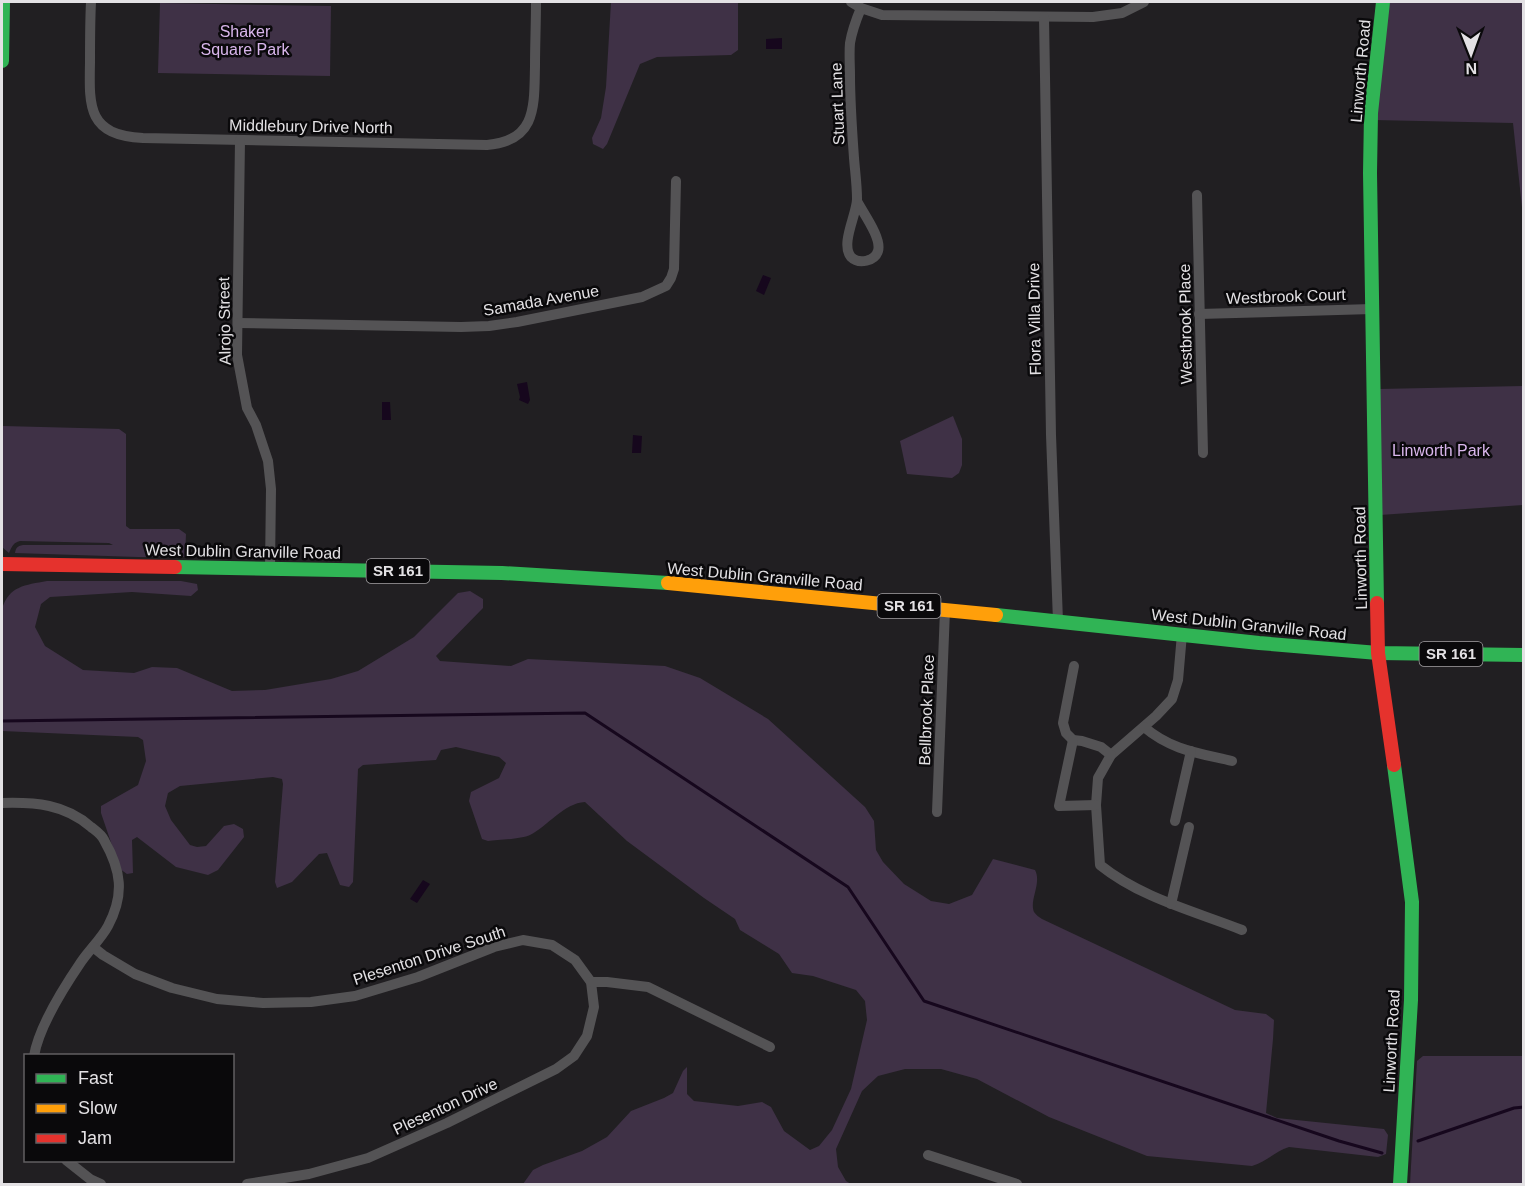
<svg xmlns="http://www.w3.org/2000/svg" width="1525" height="1186" viewBox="0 0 1525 1186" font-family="Helvetica,sans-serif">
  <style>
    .green { fill: #3f3146 }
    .water { fill: #16071d }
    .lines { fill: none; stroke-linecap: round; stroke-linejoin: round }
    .stream { stroke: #16071d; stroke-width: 3 }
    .street { stroke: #545355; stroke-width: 10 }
    .fast { stroke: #30b455; stroke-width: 14 }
    .slow { stroke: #ff9f0a; stroke-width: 14 }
    .jam { stroke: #e5322d; stroke-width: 14 }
    .labels { text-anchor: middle; stroke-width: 5; stroke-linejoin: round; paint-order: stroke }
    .shield { fill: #0a090b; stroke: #a2a0a3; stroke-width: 1.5 }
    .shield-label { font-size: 15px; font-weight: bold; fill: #e3e1e4 }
    .park-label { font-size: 16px; fill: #d9b6ec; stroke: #0a090b }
    .street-label { font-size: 16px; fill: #e3e1e4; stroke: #0a090b }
  </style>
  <rect width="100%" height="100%" fill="#211f22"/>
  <g class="green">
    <path d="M611,2H738V50L731,55L657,57L640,64L607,144L603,149L593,144L592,138L601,118L606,87Z"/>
    <path d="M1387,2H1523V217L1513,123L1374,120Z"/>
    <path d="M160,3L331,6L330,76L158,73Z"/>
    <path d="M1523,386V505L1380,515L1379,389Z"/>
    <path d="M953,416L962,439V465L959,473L952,478L907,474L900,441Z"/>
    <path d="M3,426L119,429L126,434V526L130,529H179L186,534L185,557H138L15,553C16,548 17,546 23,545H113L109,543L20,541C13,543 12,546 9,553L2,547V427Z"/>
    <path d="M47,581H181L197,584L198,590L191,596L132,592L50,597L41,604L35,627L45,646L83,670L134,673L152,667L177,668L232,691L265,690L331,679L358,671L414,637L458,593L470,591L483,599V608L436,656L440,661L511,666L528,659L665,666L700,678L768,719L865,807L874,821L876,850L883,862L904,884L931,901L949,904L972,895L993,859L1035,870C1042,883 1029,900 1034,912C1036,915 1039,917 1042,919L1235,1010L1266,1014L1274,1020L1273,1039L1266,1113L1277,1118L1384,1129L1388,1135L1386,1154L1378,1157L1289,1147C1274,1152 1266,1162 1252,1166L1147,1156L1049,1117L977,1079L941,1069H905L878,1076L862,1091L836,1149L838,1167L846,1181L851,1184H523L533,1170L543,1165L582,1151L607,1137L631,1111L664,1098L673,1093L683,1071L687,1067V1094L694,1101L738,1106L762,1102L771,1107L784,1131L810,1150L819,1146L832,1130L851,1089L867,1020L865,1001L856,990L813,976L792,973L779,954L740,930L735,919L704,898L627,841L585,802C564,803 548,826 530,835C522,839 498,840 488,841L482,839L469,801L471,792L499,778L506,763L499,757L456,747L441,750L436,760L363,765L358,769L353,882L349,887L340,885L327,853L319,854L292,882L277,888L275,882L283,784L282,779L273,777L180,786L168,793L165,806L171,820L190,845L197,847L206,846L224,826L234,824L243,829L244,837L218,870L208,875L176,867L137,837L132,840L133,873L127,874L120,869L101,813V806L138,785L146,761L143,740L138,737L2,731V609C9,586 25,585 47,581Z"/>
    <path d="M1523,1056V1184H1410L1417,1061L1423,1056Z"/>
  </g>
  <g class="water">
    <path d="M782,38V49H766V39Z"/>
    <path d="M763,275L771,278L764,295L756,291Z"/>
    <path d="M527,382L530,400L528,404L519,400L520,397L517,384Z"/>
    <path d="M382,402H390L391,420H382Z"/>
    <path d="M633,435L642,436L641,453H632Z"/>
    <path d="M423,880L430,884L417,903L410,899Z"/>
  </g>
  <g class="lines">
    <g class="stream">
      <path d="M2,721L585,713L848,887L924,1001L1339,1141L1382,1153"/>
      <path d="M1418,1141L1514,1108L1524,1107"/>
    </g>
    <g class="street">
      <path d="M91,2C90,22 90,42 90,62C89,108 88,135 143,138L487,145C537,141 534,106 535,66C535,45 536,23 536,2"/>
      <path d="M851,2L861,8L882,15L1093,17L1122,13L1144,2"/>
      <path d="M1044,17L1051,435L1058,621"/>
      <path d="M240,140L237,355L247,408L256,425L268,461L271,489L270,568"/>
      <path d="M1197,195L1203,453"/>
      <path d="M857,201C863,213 882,238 878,251C875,261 859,265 851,257C840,244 857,214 857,199C857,185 855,171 854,158C852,130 850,103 850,75C850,65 849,54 850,43C852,31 856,20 861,8"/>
      <path d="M1199,314L1372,309"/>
      <path d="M238,323L461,327L489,326L517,322L642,297L666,286L671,278L674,269L676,181"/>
      <path d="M1182,634L1178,680L1172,699L1156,716L1111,755L1098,778L1096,805L1100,865C1141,898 1194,911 1242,930"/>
      <path d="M1074,666L1063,723L1066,733L1073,740L1082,741L1101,747L1111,755"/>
      <path d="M1144,727C1171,750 1198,753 1232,761"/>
      <path d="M1073,740L1059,806L1096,805"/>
      <path d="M2,803C35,802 65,804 91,827C96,831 101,834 104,840C121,870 125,894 108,926C101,939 89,950 81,962C64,987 39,1026 34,1056"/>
      <path d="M937,812L945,610"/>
      <path d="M1175,821L1191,751"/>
      <path d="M1171,904L1189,827"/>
      <path d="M93,947L103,955L135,974L172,988L217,999L263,1003L311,1002L355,996L418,977L494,947L523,940L552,945L575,960L591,982L594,1007L587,1036L574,1056L556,1069L447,1123L368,1158L309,1174L247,1184"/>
      <path d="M591,982H607L648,987L770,1047"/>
      <path d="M928,1155L1017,1184"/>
      <path d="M66,1160L90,1179L101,1184"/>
    </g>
    <g class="fast">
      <path d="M2,61L3,2"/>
      <path d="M175,567L502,573L668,583"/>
      <path d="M1377,603L1370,173L1371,113L1383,2"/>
      <path d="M996,615L1259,643L1378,653L1524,655"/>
      <path d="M1394,765L1412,902L1411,1000L1400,1184"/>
    </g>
    <path class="slow" d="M668,583L996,615"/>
    <g class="jam">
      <path d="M2,564L175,567"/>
      <path d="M1377,603L1378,653L1394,765"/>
    </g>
  </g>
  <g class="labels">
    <g class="shield">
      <rect x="366.5" y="559" width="63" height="24" rx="4.5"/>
      <rect x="877.5" y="594" width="63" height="24" rx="4.5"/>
      <rect x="1419.5" y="642" width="63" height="24" rx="4.5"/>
    </g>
    <g class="shield-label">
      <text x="398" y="576">SR 161</text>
      <text x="909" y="611">SR 161</text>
      <text x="1451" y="659">SR 161</text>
    </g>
    <g class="park-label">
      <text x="245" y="37">Shaker<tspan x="245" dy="18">Square Park</tspan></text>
      <text x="1441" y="456">Linworth Park</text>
    </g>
    <g class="street-label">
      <text transform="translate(1360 71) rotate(-85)" y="6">Linworth Road</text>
      <text transform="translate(837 104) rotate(-92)" y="6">Stuart Lane</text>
      <text transform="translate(311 126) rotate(1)" y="6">Middlebury Drive North</text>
      <text transform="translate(1286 296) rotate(-2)" y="6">Westbrook Court</text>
      <text transform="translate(541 300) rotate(-10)" y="6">Samada Avenue</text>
      <text transform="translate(1034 319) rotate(-91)" y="6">Flora Villa Drive</text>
      <text transform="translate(224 321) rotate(-91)" y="6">Alrojo Street</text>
      <text transform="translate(1185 324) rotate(-91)" y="6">Westbrook Place</text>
      <text transform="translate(243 551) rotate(1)" y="6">West Dublin Granville Road</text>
      <text transform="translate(1360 558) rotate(-91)" y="6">Linworth Road</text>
      <text transform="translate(765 576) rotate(5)" y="6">West Dublin Granville Road</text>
      <text transform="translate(1249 624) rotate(6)" y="6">West Dublin Granville Road</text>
      <text transform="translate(926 710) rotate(-88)" y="6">Bellbrook Place</text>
      <text transform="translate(429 955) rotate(-18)" y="6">Plesenton Drive South</text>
      <text transform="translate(1391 1041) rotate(-87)" y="6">Linworth Road</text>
      <text transform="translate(445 1106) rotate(-25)" y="6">Plesenton Drive</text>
    </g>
  </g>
  <rect width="1525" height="1186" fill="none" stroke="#e3e1e4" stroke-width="6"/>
  <rect x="24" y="1054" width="210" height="108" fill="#0a090b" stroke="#615f62" stroke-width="1.5"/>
  <rect x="36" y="1074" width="30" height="9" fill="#30b455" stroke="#615f62" stroke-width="1.5"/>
  <text x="78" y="1084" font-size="18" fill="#e3e1e4">Fast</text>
  <rect x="36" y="1104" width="30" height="9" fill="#ff9f0a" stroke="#615f62" stroke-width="1.5"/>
  <text x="78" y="1114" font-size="18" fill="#e3e1e4">Slow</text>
  <rect x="36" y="1134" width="30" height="9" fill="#e5322d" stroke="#615f62" stroke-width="1.5"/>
  <text x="78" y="1144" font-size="18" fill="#e3e1e4">Jam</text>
  <g transform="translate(1471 54) rotate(179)" stroke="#0a090b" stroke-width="4.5" paint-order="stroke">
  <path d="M0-4.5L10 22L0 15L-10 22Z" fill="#e3e1e4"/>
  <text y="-9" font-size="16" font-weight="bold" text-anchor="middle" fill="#e3e1e4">N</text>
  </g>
</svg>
